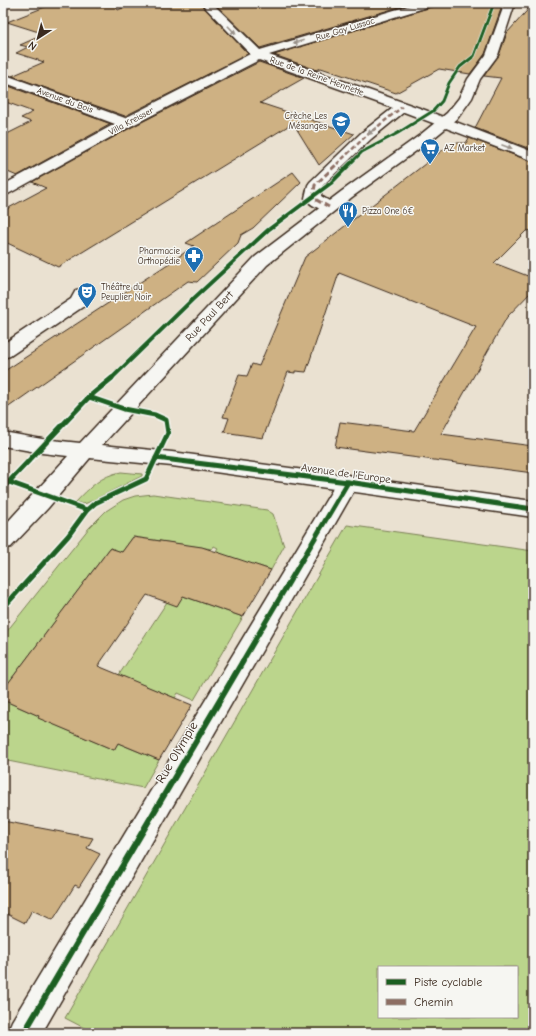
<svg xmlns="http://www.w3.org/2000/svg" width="536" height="1036" viewBox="0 0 536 1036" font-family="'Comic Neue',sans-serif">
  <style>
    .green { fill: #bbd58c; stroke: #7b8055; fill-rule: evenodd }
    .building { fill: #ceb183; stroke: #3b2a1e }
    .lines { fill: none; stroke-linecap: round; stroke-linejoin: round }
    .minor-casing { stroke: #3b2a1e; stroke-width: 3 }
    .tertiary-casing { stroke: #3b2a1e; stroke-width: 3 }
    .minor { fill: #f6f6f2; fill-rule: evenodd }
    .tertiary { fill: #f6f6f2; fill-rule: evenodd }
    .quiet-far1 { stroke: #8d6e63; stroke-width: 2.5; stroke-dasharray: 4.5 2.5; stroke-linecap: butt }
    .quiet { stroke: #8d6e63; stroke-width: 3; stroke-dasharray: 6 3; stroke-linecap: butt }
    .cycleway-far3-casing { stroke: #f6f6f2; stroke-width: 4.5 }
    .cycleway-far2-casing { stroke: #f6f6f2; stroke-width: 6 }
    .cycleway-far1-casing { stroke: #f6f6f2; stroke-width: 8 }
    .cycleway-casing { stroke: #f6f6f2; stroke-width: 9 }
    .cycleway-far3 { stroke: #1b5e20; stroke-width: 3 }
    .cycleway-far2 { stroke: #1b5e20; stroke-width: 4 }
    .cycleway-far1 { stroke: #1b5e20; stroke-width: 5 }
    .cycleway { stroke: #1b5e20; stroke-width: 6 }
    .oneway { fill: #989088 }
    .labels { text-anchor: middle; stroke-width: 3; stroke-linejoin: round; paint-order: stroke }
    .far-street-label { font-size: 9px; fill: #3b2a1e; stroke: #f6f6f2 }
    .far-poi-label { font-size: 9px; fill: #3b2a1e; stroke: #f6f6f2; text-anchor: start }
    .street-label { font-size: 11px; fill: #3b2a1e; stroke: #f6f6f2 }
    .near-street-label { font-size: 13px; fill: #3b2a1e; stroke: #f6f6f2 }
  </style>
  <rect width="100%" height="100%" fill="#eae1d1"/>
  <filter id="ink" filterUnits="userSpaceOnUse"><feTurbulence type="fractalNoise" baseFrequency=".025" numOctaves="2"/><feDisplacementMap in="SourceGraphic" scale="8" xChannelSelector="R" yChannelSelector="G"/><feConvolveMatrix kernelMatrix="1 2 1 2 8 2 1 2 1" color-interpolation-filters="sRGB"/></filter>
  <g filter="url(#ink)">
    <g class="green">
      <path d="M121,472L142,474V476L87,503L83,504L76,502C90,487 101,476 121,472Z"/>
      <path d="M153,494L267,510L273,514L284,546L271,570L259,566L257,569L214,554L218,548L214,546L212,549L133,537L122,552L110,548L3,690V636L89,528L106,511L123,500L135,496Z"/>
      <path d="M347,525L533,551V1033H94L65,1018ZM379,967H517V1017H379Z"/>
      <path d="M183,596L243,617L194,700L178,693L175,698L128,679L103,699L167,602Z"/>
      <path d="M3,700L39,716V718L114,750L118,743L159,760L143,788L3,760Z"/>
    </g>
    <g class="building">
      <path d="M55,3H85L97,7L106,3H113L118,10L133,3H200L248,54L125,116L12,76L44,62L16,53L28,47L20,45L45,34L7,22Z"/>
      <path d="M214,3H413L260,48Z"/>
      <path d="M436,3H500L501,9L485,54L470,74L439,69L396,93L321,68L317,70L274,55L434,6Z"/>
      <path d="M533,4V150L475,128L501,78L484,76L499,55L507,33Z"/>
      <path d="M259,62L304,78L260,103L354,134L319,165L293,123L58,267L3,241V211L46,188L32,182L132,127Z"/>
      <path d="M3,84L111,124L17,176L3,170V136L31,122L21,118L33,112L3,101Z"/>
      <path d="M469,138L533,162V230L526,231L494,263L533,278V290L507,317L441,434L533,446V473L335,447L340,422L414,431L476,327L339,273L306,372L295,371V373L288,372L263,438L224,432L229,418L223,417L239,375L247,376L252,364L259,366L305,257L452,143H466Z"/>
      <path d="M293,172L301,182L253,228L241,235L238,243L197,282L188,281L3,411V372L171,262L194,246L186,243Z"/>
      <path d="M133,537L202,547L271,570L243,617L183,596L177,606L147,595L98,666L192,705L159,760L118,743L114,750L38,718L39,716L3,700V690L110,548L122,552Z"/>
      <path d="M3,821L93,838L87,848L100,854L79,887L75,885L53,920L32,910L25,923L3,912Z"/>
    </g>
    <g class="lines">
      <g class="minor-casing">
        <g id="minor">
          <path d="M201,3H212L260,50L418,3H435L434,5L269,55L425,110L533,152V161L404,112L371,139L322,186L321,196L334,204L337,207L334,210C325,213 311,206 305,198L308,185L310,182L361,133L393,108L259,60L131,126L8,194L3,196V185L115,124L3,82V74L125,118L250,54Z"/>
          <path d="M82,289L88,290L91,294L84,306L10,356L3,358V344L71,299L76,290Z"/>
          <path d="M348,475L356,477L359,482L42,1033H7L12,1021L340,477Z"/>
        </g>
      </g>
      <g class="tertiary-casing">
        <path id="tertiary" d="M505,3H515L498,55L480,79L472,98L457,119L430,141L352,197L267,265L102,445L172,452L533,501V517L172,466L90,458L48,508L11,547L3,549V527L68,456L42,453L3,446V432L42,439L80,443L255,257L342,191L420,135L447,113L459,98L468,79L486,55Z"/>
      </g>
      <use href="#minor" class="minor"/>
      <use href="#tertiary" class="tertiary"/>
      <path class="quiet-far1" d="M337,164L366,136L402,107"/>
      <path class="quiet" d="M329,207L313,198L315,185L338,163"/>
      <g class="cycleway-far3-casing">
        <path id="cycleway-far3" d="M350,164L362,152L398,133L433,111L442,101L449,83L460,67L474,56L494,3"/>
      </g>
      <g class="cycleway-far2-casing">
        <path id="cycleway-far2" d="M111,379L192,300L268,230L331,183L351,163"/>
      </g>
      <g class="cycleway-far1-casing">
        <g id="cycleway-far1">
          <path d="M156,458L348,482L533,509"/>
          <path d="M9,482L87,510"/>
          <path d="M3,488L89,397L112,378"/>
          <path d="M3,608L68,536L87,510L95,503L146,479L168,433L166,420L155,415L124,409L89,397"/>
          <path d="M242,662L348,482"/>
        </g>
      </g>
      <g class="cycleway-casing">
        <path id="cycleway" d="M24,1033L243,661"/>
      </g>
      <use href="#cycleway-far3" class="cycleway-far3"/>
      <use href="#cycleway-far2" class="cycleway-far2"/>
      <use href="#cycleway-far1" class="cycleway-far1"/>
      <use href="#cycleway" class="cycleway"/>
    </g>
    <defs><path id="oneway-solid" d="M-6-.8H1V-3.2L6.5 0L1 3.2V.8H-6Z"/></defs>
    <g class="oneway">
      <use href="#oneway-solid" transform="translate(232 30) rotate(46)"/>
      <use href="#oneway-solid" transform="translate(298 42) rotate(163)"/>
      <use href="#oneway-solid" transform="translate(372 131) rotate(140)"/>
      <use href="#oneway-solid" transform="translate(507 147) rotate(21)"/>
    </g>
  </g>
  <defs>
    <g id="school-pin" transform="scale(1)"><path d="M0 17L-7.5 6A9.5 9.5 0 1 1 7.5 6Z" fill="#1f6fb2" stroke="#f6f6f2"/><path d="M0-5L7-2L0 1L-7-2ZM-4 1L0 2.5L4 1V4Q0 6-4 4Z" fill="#fff"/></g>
    <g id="supermarket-pin" transform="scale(1)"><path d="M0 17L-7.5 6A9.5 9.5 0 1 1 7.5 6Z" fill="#1f6fb2" stroke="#f6f6f2"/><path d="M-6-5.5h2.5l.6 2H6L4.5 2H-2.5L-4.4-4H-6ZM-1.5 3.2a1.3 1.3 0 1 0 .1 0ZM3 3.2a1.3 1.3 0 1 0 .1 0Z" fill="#fff"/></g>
    <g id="restaurant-pin" transform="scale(1)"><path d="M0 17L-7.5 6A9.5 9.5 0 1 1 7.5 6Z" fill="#1f6fb2" stroke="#f6f6f2"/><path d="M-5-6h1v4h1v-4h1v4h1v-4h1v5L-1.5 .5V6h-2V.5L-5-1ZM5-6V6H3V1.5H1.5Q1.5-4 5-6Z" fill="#fff"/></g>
    <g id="pharmacy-pin" transform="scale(1)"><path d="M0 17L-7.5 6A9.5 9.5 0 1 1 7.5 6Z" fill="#1f6fb2" stroke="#f6f6f2"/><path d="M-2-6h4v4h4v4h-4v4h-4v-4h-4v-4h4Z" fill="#fff"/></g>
    <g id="theatre-pin" transform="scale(1)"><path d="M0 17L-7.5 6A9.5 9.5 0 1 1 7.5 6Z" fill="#1f6fb2" stroke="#f6f6f2"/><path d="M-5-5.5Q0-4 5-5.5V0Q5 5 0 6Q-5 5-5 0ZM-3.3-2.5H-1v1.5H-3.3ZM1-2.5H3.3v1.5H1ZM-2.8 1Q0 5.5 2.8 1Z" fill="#fff"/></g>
  </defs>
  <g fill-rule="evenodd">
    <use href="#school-pin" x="341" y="121"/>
    <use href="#supermarket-pin" x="430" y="148"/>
    <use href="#restaurant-pin" x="348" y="211"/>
    <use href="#pharmacy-pin" x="194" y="256"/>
    <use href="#theatre-pin" x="87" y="292"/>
  </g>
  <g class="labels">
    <g class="far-street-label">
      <text transform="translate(345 29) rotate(-17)" y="3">Rue Gay Lussac</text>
      <text transform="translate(317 76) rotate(20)" y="3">Rue de la Reine Henriette</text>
      <text transform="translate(65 100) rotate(20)" y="3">Avenue du Bois</text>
      <text transform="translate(131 121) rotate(-28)" y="3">Villa Kreisser</text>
    </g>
    <g class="far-poi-label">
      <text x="327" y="119" text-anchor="end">Crèche Les<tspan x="327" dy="10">Mésanges</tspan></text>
      <text x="444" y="151">AZ Market</text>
      <text x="362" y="214">Pizza One 6€</text>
      <text x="180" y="254" text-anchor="end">Pharmacie<tspan x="180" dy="10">Orthopédie</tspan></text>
      <text x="101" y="290">Théâtre du<tspan x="101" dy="10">Peuplier Noir</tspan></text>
    </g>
    <g class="street-label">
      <text transform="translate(209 316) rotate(-47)" y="4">Rue Paul Bert</text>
      <text transform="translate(346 473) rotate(8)" y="4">Avenue de l'Europe</text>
    </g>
    <g class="near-street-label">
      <text transform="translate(176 752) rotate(-59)" y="5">Rue Olympie</text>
    </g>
  </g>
  <rect width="536" height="1036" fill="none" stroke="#f6f6f2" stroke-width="16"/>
  <rect x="8" y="8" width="520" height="1020" fill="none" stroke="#3b2a1e" stroke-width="1.5" filter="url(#ink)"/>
  <rect x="378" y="966" width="140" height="52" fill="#f6f6f2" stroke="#aba49d"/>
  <rect x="386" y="979" width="20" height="6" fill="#1b5e20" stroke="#aba49d"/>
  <text x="414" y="986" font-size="12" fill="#3b2a1e">Piste cyclable</text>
  <rect x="386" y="999" width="20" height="6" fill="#8d6e63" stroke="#aba49d"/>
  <text x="414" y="1006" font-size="12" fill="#3b2a1e">Chemin</text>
  <g transform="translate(38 38) rotate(216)" stroke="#f6f6f2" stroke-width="3" paint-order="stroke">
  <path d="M0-3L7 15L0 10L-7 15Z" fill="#3b2a1e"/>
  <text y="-6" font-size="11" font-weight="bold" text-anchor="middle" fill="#3b2a1e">N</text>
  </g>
</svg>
